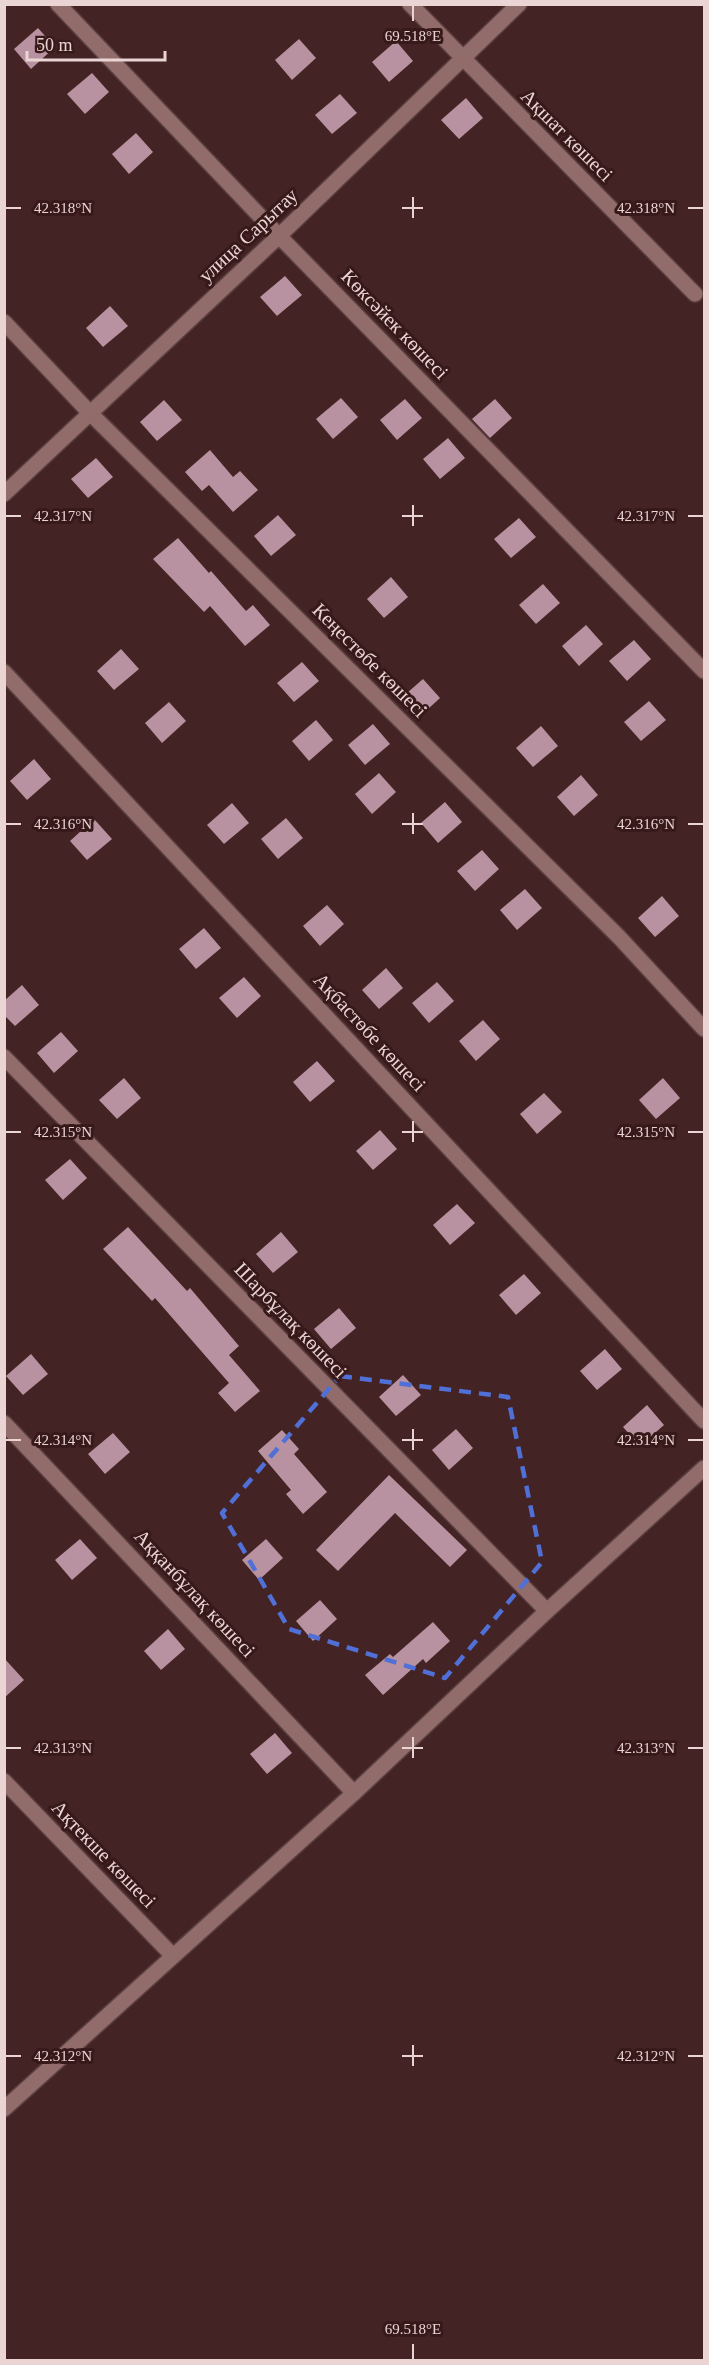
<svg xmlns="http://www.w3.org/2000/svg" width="709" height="2365" viewBox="0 0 709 2365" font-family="'Times New Roman',serif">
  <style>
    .building { fill: #b892a0 }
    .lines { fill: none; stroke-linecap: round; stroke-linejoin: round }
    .street-casing { stroke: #5a3f40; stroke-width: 18 }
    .street { stroke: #926c6b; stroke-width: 15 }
    .marked { fill: none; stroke: #5070d7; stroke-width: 4.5; stroke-dasharray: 12 8; stroke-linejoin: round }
    .ticks { fill: none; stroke: #ead4d4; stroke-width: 2 }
    .labels { text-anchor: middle; stroke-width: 6; stroke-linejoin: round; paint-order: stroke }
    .street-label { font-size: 20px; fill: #ead4d4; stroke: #38191a }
    .ticks-label { font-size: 15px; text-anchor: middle; fill: #ead4d4; stroke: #38191a; stroke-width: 6; stroke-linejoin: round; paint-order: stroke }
  </style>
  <rect width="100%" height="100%" fill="#432323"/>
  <g class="building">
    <path d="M38,28L55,47L31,69L14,49Z"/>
    <path d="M299,39L316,58L292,80L275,60Z"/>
    <path d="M396,41L413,61L389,82L372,62Z"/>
    <path d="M92,73L109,92L85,114L67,94Z"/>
    <path d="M340,94L357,113L332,134L315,115Z"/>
    <path d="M466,98L483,118L459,139L441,120Z"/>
    <path d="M136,133L153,152L129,174L112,154Z"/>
    <path d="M285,276L302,295L277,316L260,297Z"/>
    <path d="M110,306L128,326L103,347L86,328Z"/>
    <path d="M341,398L358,417L333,439L316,419Z"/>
    <path d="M405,399L422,418L397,440L380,420Z"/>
    <path d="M495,399L512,418L490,438L472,419Z"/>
    <path d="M164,400L182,420L157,441L140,422Z"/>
    <path d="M448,438L465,458L440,479L423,459Z"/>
    <path d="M210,450L233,477L240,471L258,490L233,512L209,485L202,491L185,472Z"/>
    <path d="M96,458L113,477L88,498L71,479Z"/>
    <path d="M278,515L296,535L271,556L254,536Z"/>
    <path d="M519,518L536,537L511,558L494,539Z"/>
    <path d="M178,538L209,573L211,571L246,611L253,605L270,625L245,646L210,606L204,612L153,559Z"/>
    <path d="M391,577L408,597L384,618L367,599Z"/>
    <path d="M543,584L560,603L536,624L519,605Z"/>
    <path d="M586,625L603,644L579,666L562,646Z"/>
    <path d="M634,640L651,659L627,681L609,661Z"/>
    <path d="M121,649L139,669L114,690L97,671Z"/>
    <path d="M302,662L319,681L294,702L277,683Z"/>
    <path d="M423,679L440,698L416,720L399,700Z"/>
    <path d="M649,701L666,720L641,741L624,722Z"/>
    <path d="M169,702L186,721L162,743L145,723Z"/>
    <path d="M316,720L333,740L309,761L292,741Z"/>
    <path d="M373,724L390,744L365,765L348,745Z"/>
    <path d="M541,726L558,746L533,767L516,748Z"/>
    <path d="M34,759L51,779L27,800L10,781Z"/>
    <path d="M379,773L396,792L372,814L355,794Z"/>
    <path d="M581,775L598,795L574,816L557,797Z"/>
    <path d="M445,802L462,822L438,843L421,823Z"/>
    <path d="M232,803L249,823L224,844L207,825Z"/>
    <path d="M286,818L303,838L278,859L261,839Z"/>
    <path d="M94,819L112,839L87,860L70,841Z"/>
    <path d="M482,850L499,869L475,891L457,871Z"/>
    <path d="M525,889L542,908L517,930L500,910Z"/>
    <path d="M662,896L679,916L655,937L638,918Z"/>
    <path d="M327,905L344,924L320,946L303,926Z"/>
    <path d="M204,928L221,948L196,969L179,949Z"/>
    <path d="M386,968L403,988L379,1009L362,990Z"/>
    <path d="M244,977L261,996L237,1018L219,998Z"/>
    <path d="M437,982L454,1001L429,1023L412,1003Z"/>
    <path d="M22,985L39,1005L15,1026L4,1015V1001Z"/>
    <path d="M483,1020L500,1039L476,1061L459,1041Z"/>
    <path d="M61,1032L78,1051L54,1073L37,1053Z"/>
    <path d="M317,1061L335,1081L310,1102L293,1082Z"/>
    <path d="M124,1078L141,1098L117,1119L99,1100Z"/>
    <path d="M663,1078L680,1098L656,1119L639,1100Z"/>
    <path d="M544,1093L562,1112L537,1134L520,1114Z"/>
    <path d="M380,1130L397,1149L373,1170L356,1151Z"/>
    <path d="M70,1159L87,1178L63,1200L45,1180Z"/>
    <path d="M457,1204L475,1223L450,1245L433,1225Z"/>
    <path d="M128,1227L187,1291L190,1288L239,1346L229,1355L260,1391L235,1412L218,1393L229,1383L155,1298L152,1301L103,1249Z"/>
    <path d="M281,1232L298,1252L273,1273L256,1254Z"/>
    <path d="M524,1274L541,1293L516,1315L499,1295Z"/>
    <path d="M339,1308L356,1328L331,1349L314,1329Z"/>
    <path d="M605,1349L622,1369L597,1390L580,1371Z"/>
    <path d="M31,1354L48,1374L23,1395L6,1376Z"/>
    <path d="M403,1375L421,1395L396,1416L379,1397Z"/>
    <path d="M647,1405L664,1425L640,1446L623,1427Z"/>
    <path d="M456,1429L473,1448L449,1470L432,1450Z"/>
    <path d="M282,1430L299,1449L294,1454L327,1492L303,1514L286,1494L291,1490L258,1451Z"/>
    <path d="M113,1433L130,1452L105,1474L88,1454Z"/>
    <path d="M389,1475L467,1550L450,1567L395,1513L338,1571L316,1550Z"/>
    <path d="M80,1539L97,1558L72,1580L55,1560Z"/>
    <path d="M266,1539L283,1558L259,1580L242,1560Z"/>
    <path d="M320,1600L337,1619L313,1641L296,1621Z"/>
    <path d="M433,1622L450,1641L426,1663L423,1659L383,1695L365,1675L390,1654L393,1657Z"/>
    <path d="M168,1629L185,1649L161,1670L144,1651Z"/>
    <path d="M4,1658L24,1680L4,1698Z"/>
    <path d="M275,1733L292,1753L267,1774L250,1754Z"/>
  </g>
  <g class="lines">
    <g class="street-casing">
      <g id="street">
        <path d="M58,4L279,236L704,671"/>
        <path d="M410,4L695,294"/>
        <path d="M4,322L89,412L619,937L704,1029"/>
        <path d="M4,494L279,236L519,4"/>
        <path d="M4,672L704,1421"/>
        <path d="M4,1057L547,1611"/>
        <path d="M4,1423L354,1793"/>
        <path d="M4,1781L173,1956"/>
        <path d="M4,2109L354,1793L547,1611L704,1468"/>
      </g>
    </g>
    <use href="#street" class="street"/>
  </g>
  <path class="marked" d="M340,1376L508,1397L542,1562L445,1678L289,1629L222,1513Z"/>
  <path class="ticks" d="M413,6V21M413,197V218M6,208H21M402,208H423M688,208H703M413,505V526M6,516H21M402,516H423M688,516H703M413,813V834M6,824H21M402,824H423M688,824H703M413,1121V1142M6,1132H21M402,1132H423M688,1132H703M413,1429V1450M6,1440H21M402,1440H423M688,1440H703M413,1737V1758M6,1748H21M402,1748H423M688,1748H703M413,2045V2066M6,2056H21M402,2056H423M688,2056H703M413,2344V2359"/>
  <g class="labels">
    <g class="street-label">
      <text transform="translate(567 135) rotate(45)" y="7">Ақшат көшесі</text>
      <text transform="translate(248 235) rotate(-43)" y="7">улица Сарытау</text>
      <text transform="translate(395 324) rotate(46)" y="7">Көксәйек көшесі</text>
      <text transform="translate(370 660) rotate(45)" y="7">Кеңестөбе көшесі</text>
      <text transform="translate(370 1032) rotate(47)" y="7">Ақбастөбе көшесі</text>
      <text transform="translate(291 1320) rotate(46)" y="7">Шарбұлақ көшесі</text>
      <text transform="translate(195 1593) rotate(47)" y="7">Аққанбұлақ көшесі</text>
      <text transform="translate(104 1854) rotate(46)" y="7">Ақтекше көшесі</text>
    </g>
  </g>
  <g class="ticks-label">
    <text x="413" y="41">69.518°E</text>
    <text x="63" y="213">42.318°N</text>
    <text x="646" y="213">42.318°N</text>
    <text x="63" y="521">42.317°N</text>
    <text x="646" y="521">42.317°N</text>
    <text x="63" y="829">42.316°N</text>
    <text x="646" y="829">42.316°N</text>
    <text x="63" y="1137">42.315°N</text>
    <text x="646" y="1137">42.315°N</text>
    <text x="63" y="1445">42.314°N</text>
    <text x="646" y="1445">42.314°N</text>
    <text x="63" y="1753">42.313°N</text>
    <text x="646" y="1753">42.313°N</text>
    <text x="63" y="2061">42.312°N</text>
    <text x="646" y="2061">42.312°N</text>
    <text x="413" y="2334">69.518°E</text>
  </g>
  <rect width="709" height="2365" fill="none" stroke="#ead4d4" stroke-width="12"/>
  <path d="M27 51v9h138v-9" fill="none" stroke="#ead4d4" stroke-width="3"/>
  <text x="36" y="51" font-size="18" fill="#ead4d4" stroke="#38191a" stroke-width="4.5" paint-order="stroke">50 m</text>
</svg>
